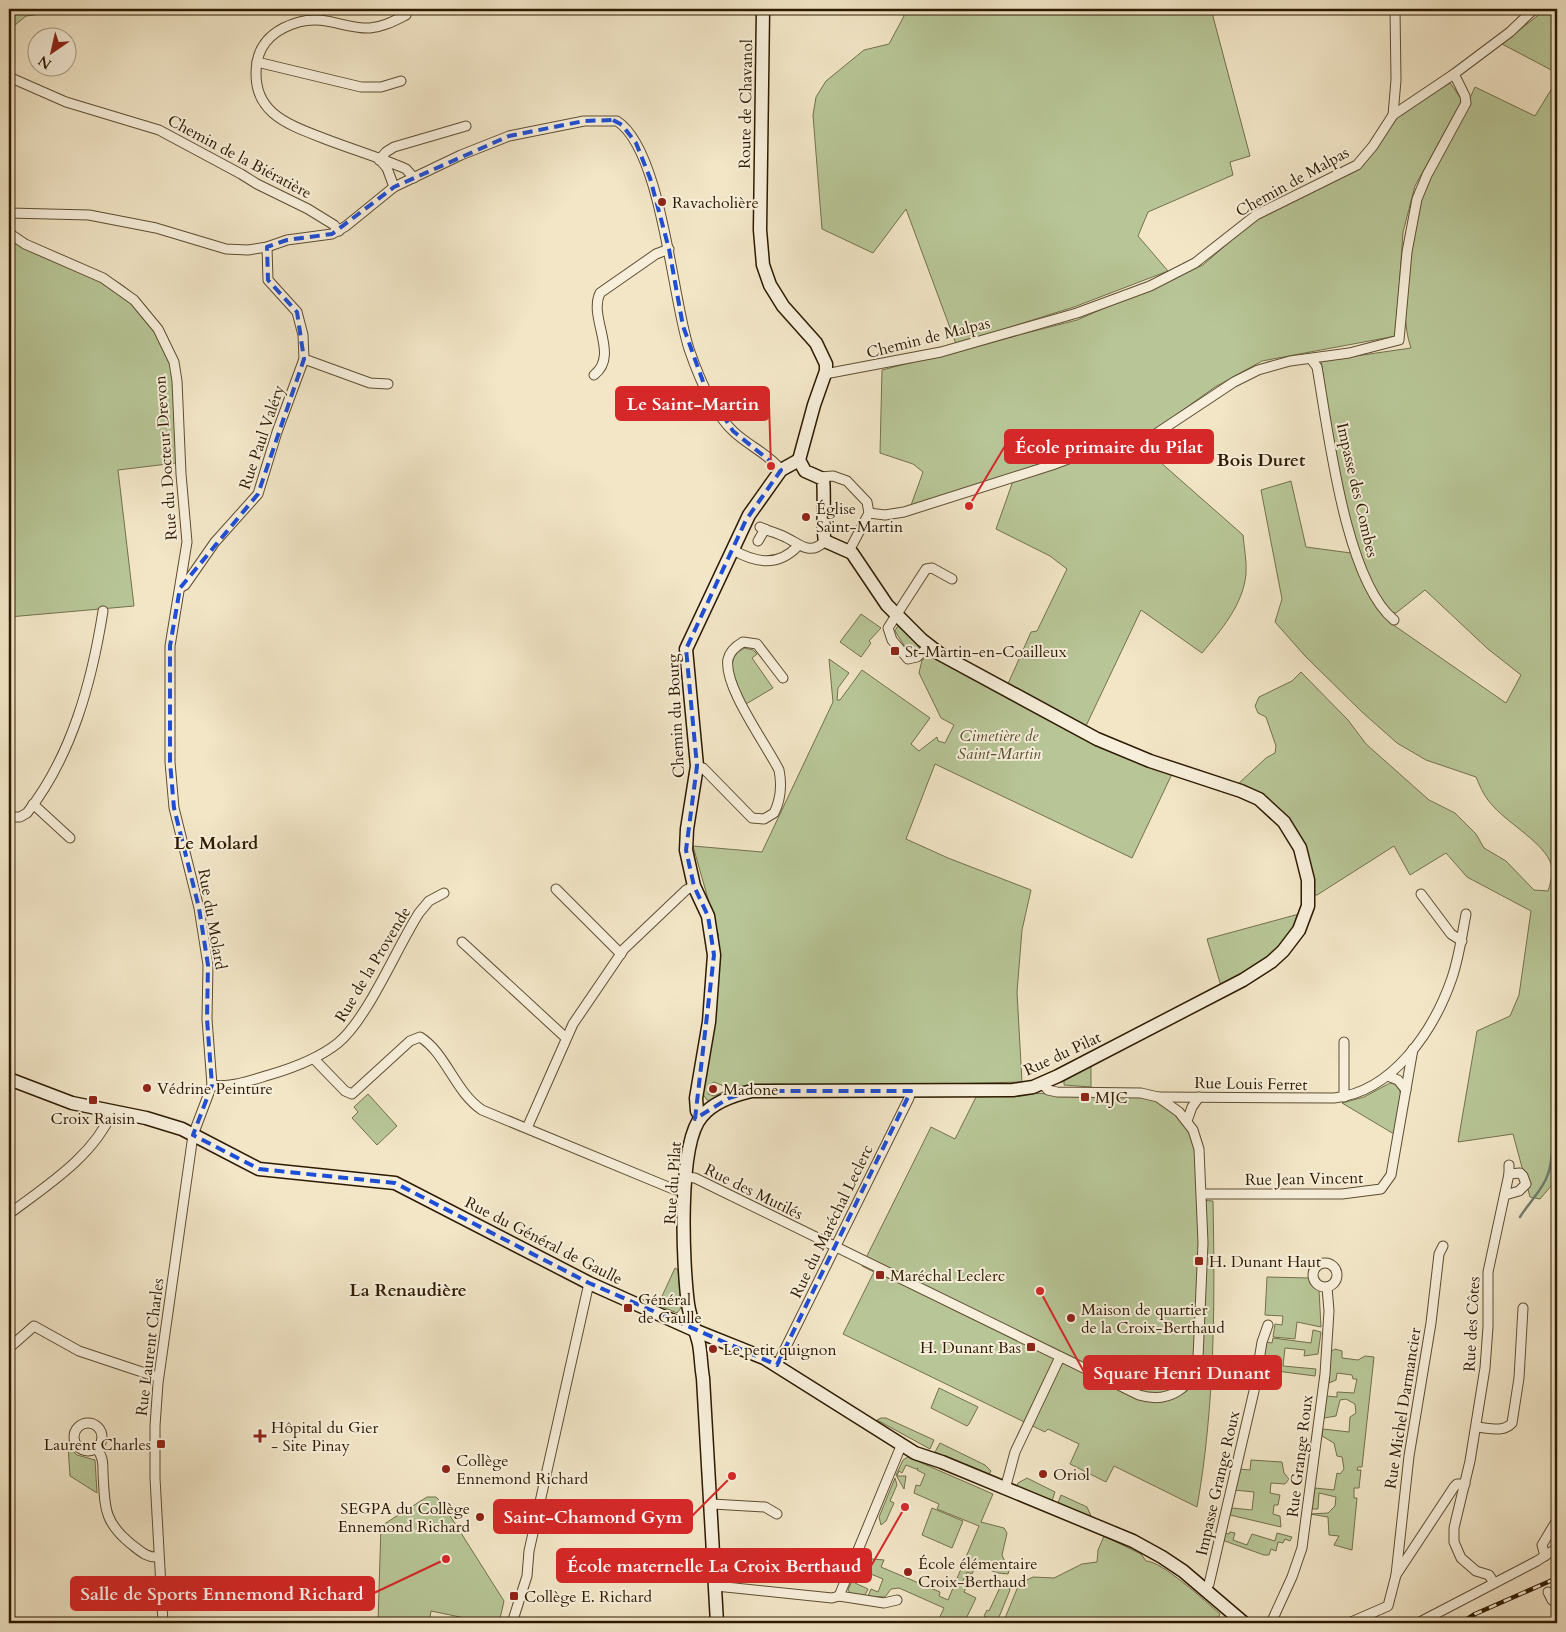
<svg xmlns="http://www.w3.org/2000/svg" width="1566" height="1632" viewBox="0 0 1566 1632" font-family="Cardo,serif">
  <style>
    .green { fill: #b8c697; stroke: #73704c }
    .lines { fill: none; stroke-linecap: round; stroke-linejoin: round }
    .stream { stroke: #717c71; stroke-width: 2.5 }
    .street-casing { stroke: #5f4d32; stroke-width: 11 }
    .secondary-casing { stroke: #2e1a00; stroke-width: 15 }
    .street { stroke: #f7efdb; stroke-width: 9 }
    .secondary { stroke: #f7efdb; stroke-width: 12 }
    .rail-casing { stroke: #2e1a00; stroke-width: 4.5 }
    .rail { stroke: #f7efdb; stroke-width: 2.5; stroke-dasharray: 8; stroke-linecap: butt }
    .marked { fill: none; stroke: #1d4ed8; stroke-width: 4; stroke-dasharray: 10 6; stroke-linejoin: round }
    .poi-dot { fill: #8f2418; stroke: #f7efdb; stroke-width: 2 }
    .labels { text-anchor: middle; stroke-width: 4; stroke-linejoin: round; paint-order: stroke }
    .street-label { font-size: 16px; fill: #2e1a00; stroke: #f7efdb }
    .poi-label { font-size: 16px; fill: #2e1a00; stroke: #f7efdb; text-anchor: start }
    .park-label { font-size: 16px; font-style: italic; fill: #574e2d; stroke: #f7efdb }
    .neighbourhood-label { font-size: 18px; font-weight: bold; fill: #2e1a00; stroke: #f7efdb }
    .leader { fill: none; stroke: #d62828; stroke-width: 2 }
    .callout-dot { fill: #d62828; stroke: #f7efdb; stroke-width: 2 }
    .callout { fill: #d62828; stroke: #d62828; stroke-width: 2 }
    .callout-label { font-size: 18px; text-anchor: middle; font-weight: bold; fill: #fff }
  </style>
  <rect width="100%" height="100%" fill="#f2e6c7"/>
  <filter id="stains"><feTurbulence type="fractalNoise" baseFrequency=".004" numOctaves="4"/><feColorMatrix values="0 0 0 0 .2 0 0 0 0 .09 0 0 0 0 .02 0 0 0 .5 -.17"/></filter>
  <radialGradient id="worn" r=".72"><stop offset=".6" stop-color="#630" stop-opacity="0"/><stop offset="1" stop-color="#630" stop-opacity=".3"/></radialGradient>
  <g class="green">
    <path d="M9,9H78L26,16L9,30Z"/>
    <path d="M901,9H1211L1250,156L1230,162L1233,175L1148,212L1138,236L1168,271L1074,307L956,344L906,209L873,253L822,229L813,115L816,97L826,81L864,50L889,44L904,16Z"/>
    <path d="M1546,9H1557V73L1502,44Z"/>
    <path d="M1557,80V1179L1540,1199L1530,1197L1513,1134L1458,1142L1477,1031L1510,1016L1519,995L1531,911L1467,877L1446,853L1410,875L1394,846L1317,895H1314L1301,840L1237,785L1266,758L1275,753L1276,746L1266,717L1258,713L1255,706L1259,697L1292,681L1301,672L1348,720L1366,744L1429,800L1455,813L1476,834L1484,848L1506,861L1534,890L1548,891C1551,882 1553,873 1551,864C1545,844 1508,823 1494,807C1485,798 1481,789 1476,777L1426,760L1397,743L1362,712L1305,656L1275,622L1282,599L1261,490L1291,481L1306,547L1351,553L1364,579L1392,624L1506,703L1521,675L1488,649L1425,590L1396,613L1390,612L1379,597L1355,549L1336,459L1321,361L1411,348C1403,325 1405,301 1408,277C1411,251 1413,225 1420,201C1432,161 1459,125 1475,87L1535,116Z"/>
    <path d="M1450,83L1462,100L1415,186L1403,232L1396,336L1262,361L1215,387L1145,437L1113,439L910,508L923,472L913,464L880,453L882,370L1077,320L1203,265L1255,220L1357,168L1393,119Z"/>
    <path d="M9,238C41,249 75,260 105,275C157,300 181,356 182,410C183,419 184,428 183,437C181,445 178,454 176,463L118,470L134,606L9,617Z"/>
    <path d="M1117,445L1143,447L1243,535C1244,547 1247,562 1246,574C1243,605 1221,630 1202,653L1141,610L1085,728L1007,686L1031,632L1037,631L1067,569L1050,556L996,529L1013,481L1062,466Z"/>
    <path d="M861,614L881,628L869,641L871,643L861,657L840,642Z"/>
    <path d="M901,626L920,646L917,650H907L895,631L897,627Z"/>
    <path d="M745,648L753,650L757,654L752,658L773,688L746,704C738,688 720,658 745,648Z"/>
    <path d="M930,655L1172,774L1132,858L935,764L906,839L948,858L1031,890L1022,930L1017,992L1022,1082L859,1086L773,1084L731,1089L714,1082L709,1085L708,1094L714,1096L725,1091L726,1094L712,1101L707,1100L702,1093L707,1074L720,963L718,934L693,846L762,852L833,702L829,659L849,673L838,688L837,700H840L862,670L930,718L911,744L919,751L937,737L938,741L945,743L954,725L941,718L919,673L922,660Z"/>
    <path d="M1299,914C1284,954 1256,966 1221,986L1207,939Z"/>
    <path d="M1091,1065V1087L1064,1085V1079Z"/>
    <path d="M1390,1083L1398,1085L1401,1095L1394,1134L1342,1103L1364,1097Z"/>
    <path d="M1025,1093L1138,1096L1156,1101L1178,1115L1195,1140L1198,1200L1213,1201C1215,1303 1215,1406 1197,1507L1114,1466L1106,1482L1070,1464L1079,1444L1048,1429L1045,1432L843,1334L874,1272L862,1266L931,1127L955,1139L976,1097L1012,1096Z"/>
    <path d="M368,1094L397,1126L377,1145L352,1118L358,1112L354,1107Z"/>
    <path d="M675,1268L678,1270L681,1308L677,1313L658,1305Z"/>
    <path d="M1267,1277L1309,1278L1313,1286L1319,1290L1321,1327L1297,1322L1295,1339L1273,1337L1275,1324L1282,1325L1283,1316L1265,1315Z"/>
    <path d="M1313,1330L1321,1332L1318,1354L1304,1356L1305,1350L1285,1348L1283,1366L1316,1369L1315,1376L1261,1369L1266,1342L1272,1343L1273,1338L1311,1343Z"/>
    <path d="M1335,1349L1342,1351V1358L1358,1360L1365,1356L1374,1357L1362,1467H1358L1357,1470H1361L1359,1488H1354V1498H1357L1352,1550L1334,1545L1339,1536L1329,1535L1328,1517L1310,1514L1328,1513L1335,1506L1336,1497L1319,1493L1318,1509H1312L1315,1488L1334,1490L1337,1473L1340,1474L1344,1469L1342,1457L1337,1456L1334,1443L1322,1436L1323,1429L1349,1432L1350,1417L1356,1413L1355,1404L1346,1399L1340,1400L1336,1416L1324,1418L1326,1396L1337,1397V1392L1354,1393L1357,1379H1353L1352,1375L1337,1373L1336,1380L1329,1383L1330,1352Z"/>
    <path d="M939,1388L978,1407L969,1424L967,1426L931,1408Z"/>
    <path d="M881,1418H886L934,1440L930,1449L877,1420Z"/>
    <path d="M940,1443L985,1465L991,1471L989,1474L935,1452Z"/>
    <path d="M68,1446L77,1455L95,1460L97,1493L70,1476Z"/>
    <path d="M908,1457L993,1494L981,1522L1004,1528L1007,1533L1002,1555L1009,1571L1008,1574L998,1573L976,1565L972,1574L967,1572L962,1583L967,1585L964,1592L976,1598L964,1623L955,1619L946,1623H937L944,1608L899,1588L891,1589L885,1597L868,1596L871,1589L878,1592L883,1579L861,1570L855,1583L868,1589L865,1595L851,1594L848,1590L862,1558L884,1560L881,1567L940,1592L939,1596L948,1600L979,1526L937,1509L939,1504L914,1493L916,1485L920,1486L925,1474L917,1470L918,1468L916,1469L906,1465L902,1473L899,1471L897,1476H906L904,1489L896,1475L903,1460Z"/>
    <path d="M1251,1460L1282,1462L1284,1473L1289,1479L1285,1484L1271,1483L1270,1493L1280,1495L1278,1505H1274L1273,1514L1280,1516L1281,1527L1230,1515L1232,1508L1252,1510L1254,1492L1234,1490L1239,1469L1250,1470Z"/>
    <path d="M895,1478L897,1485L890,1501L894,1503L886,1521L881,1525L879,1517Z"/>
    <path d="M1027,1478L1055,1492L1052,1501L1017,1486L1018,1483Z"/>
    <path d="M1061,1495L1087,1507L1092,1518L1058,1503Z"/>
    <path d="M427,1497H436L442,1503L504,1601L499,1623H489L431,1611L429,1623H378L381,1526Z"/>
    <path d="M932,1508L963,1521L952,1548L922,1535Z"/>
    <path d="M1230,1532L1235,1533L1233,1540L1247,1545L1252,1534L1275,1541L1277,1533L1292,1537L1290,1541L1285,1539L1283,1543L1278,1542L1276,1551L1271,1549L1269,1555H1264L1222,1540L1224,1533L1229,1534Z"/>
    <path d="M1104,1536L1141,1554L1146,1561C1162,1561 1206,1602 1220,1614L1216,1623H1003L1019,1584L1033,1577L1054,1578L1082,1564L1097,1562L1098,1550Z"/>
    <path d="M1003,1581L1008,1584L1010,1590L997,1622L984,1616L987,1610L989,1611Z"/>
  </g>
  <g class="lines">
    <g class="stream">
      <path d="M1557,1055L1553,1076L1557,1099"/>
      <path d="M1520,1217C1529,1202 1543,1190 1548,1174C1553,1161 1551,1144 1557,1132"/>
    </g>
    <g class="street-casing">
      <g id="street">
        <path d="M406,15C394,21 383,27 370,28C345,29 326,15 299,22C278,28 261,40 257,62C249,113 289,125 328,140C354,150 381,158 406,169L414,178"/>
        <path d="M257,62L361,87H381L401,81"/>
        <path d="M9,77L66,102L159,130L241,174L257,184L308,209L334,225L339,231"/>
        <path d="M1393,115L1396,80L1395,9"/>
        <path d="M379,160L386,152L394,147L466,126"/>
        <path d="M380,160L387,168L394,187"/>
        <path d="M9,213L89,215L156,228L226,249L248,250L267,247L287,240L332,234L346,226L394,187L461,155L509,136L584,121H617C662,150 672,298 689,349C698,375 714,414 734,432C749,446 770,455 781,470"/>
        <path d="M9,233L25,244L103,278L134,300L158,329L174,362L177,381L181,474L187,542L170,646V762L174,808L199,908L208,965L207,1019L212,1085L193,1135L158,1383L155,1426V1478L163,1623"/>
        <path d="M304,359L370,383L388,384"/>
        <path d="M1311,359L1317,367C1328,429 1345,580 1394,620"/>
        <path d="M825,374L941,352L1077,313L1150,286L1195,263L1256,215L1357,165L1373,146L1393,115L1454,74L1510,32L1534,9"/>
        <path d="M594,375C620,355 588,318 600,293L656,254L669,249"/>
        <path d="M820,477L833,476L847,481L867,502L869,513L849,551"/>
        <path d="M869,513L885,515L904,512L1052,465L1108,444L1142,443L1234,382L1258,370L1290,361L1349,353L1399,340L1407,252L1417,199L1427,175L1466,103L1465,96L1454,74"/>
        <path d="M760,527C767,531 775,532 783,536C799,543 809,557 825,541"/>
        <path d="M758,541L765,529"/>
        <path d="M733,550C756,563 778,567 798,546"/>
        <path d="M180,588L185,585L215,542L258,494L277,432L304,359L303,335L297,312L268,280L267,247"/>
        <path d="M929,646L917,657L908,659L892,640L888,628L926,569L932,568L952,579"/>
        <path d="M697,766L703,768L752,818L764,819L774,813C781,799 782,785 779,770C766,744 723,686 728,659C730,651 736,646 743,642L757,644L783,678"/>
        <path d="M33,804L70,838"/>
        <path d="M9,817H20L27,813C72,756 92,681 103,611"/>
        <path d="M556,889L621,954"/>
        <path d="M1421,894L1451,934L1462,941"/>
        <path d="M462,942L566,1038"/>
        <path d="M314,1059L345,1091L352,1094L410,1041L420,1037C446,1053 455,1092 482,1110L673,1189L685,1192"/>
        <path d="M1388,1076L1398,1080L1406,1090"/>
        <path d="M212,1085C230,1088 252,1080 269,1075C293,1068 318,1059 338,1043C368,1018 396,949 419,913L429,901L444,893"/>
        <path d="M1158,1097L1334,1098C1393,1092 1434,1030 1452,978C1459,957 1462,935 1466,914"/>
        <path d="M1344,1097V1042"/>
        <path d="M1187,1121L1192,1107L1199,1097"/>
        <path d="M527,1128L573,1024L624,949L686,890L694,886"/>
        <path d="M686,1177L695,1178L1139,1395C1168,1404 1194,1388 1198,1358L1203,1243L1199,1149L1193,1130L1179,1112L1158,1097L1141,1093L1057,1092L1048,1090L1042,1083"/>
        <path d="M1202,1194H1342L1381,1189L1391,1175L1413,1049"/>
        <path d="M1505,1195L1519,1191L1526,1184L1523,1176L1520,1173L1509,1174"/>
        <path d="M9,1214C46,1186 94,1156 112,1112"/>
        <circle cx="1325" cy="1275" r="12"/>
        <path d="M9,1348L34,1326L79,1351L154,1376"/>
        <path d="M777,1365L909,1098L911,1091"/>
        <circle cx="88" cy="1437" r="14"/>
        <path d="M1476,1427C1489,1428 1503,1433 1512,1423L1519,1378L1523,1308"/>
        <path d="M96,1448C103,1456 103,1463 103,1473C105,1507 103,1521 131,1544C140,1551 147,1558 158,1557"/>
        <path d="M1005,1489L1015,1452L1060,1357"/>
        <path d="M712,1504L765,1507L777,1514"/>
        <path d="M1545,1556L1542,1545L1557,1520"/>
        <path d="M1396,1575L1409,1456L1431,1323L1439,1254L1443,1246"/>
        <path d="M1494,1583L1489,1575L1476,1571L1461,1558L1454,1542V1528L1470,1461L1485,1368L1488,1327V1272L1509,1174V1165"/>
        <path d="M716,1586L832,1598L839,1596L884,1603L897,1600"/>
        <path d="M1205,1589L1209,1584L1254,1391L1262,1342L1268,1325"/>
        <path d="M1548,1592L1552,1600L1557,1603"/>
        <path d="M839,1596L901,1446"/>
        <path d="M512,1623L527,1576L529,1551L589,1283"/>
        <path d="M1271,1623L1292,1577L1302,1548L1325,1374L1329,1311L1327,1287"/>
        <path d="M1349,1623L1388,1606L1396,1575L1454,1487L1457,1484H1465"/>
        <path d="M1418,1623L1537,1561L1557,1548"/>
      </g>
    </g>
    <g class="secondary-casing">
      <g id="secondary">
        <path d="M763,9L760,230L763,265L770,285L783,306L816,343L826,364V371L814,405L799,460"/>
        <path d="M9,1079L72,1103L146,1118L182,1129L259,1169L395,1183L589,1283L694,1330L764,1358L915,1453L942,1462L1133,1541L1162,1557L1183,1571L1244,1623"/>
        <path d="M701,1117L697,1111L696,1098L709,1022L714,955L708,916L694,886L686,850L687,829L697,766L686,649L749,515L781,470L799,460"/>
        <path d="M717,1623L703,1378C701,1367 701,1355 699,1344C696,1331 690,1318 688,1304C683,1266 677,1144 702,1116C714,1102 734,1095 752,1091L1013,1090L1033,1087L1058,1076L1243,980L1271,962L1283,951L1299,930L1308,906V880L1300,848L1284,822L1259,799L1241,791L1150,761L1097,739L940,654L922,640L887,605L852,553L825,541C822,535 825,492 823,479L805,471L799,460"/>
      </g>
    </g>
    <use href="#street" class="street"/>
    <use href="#secondary" class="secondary"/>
    <g class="rail-casing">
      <path id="rail" d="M1461,1623L1475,1614L1557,1578"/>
    </g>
    <use href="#rail" class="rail"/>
  </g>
  <path class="marked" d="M613,120L622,125L636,143L650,178L669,249L683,326L705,387L733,431L781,470L746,520L686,649L697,766L686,850L694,886L708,916L714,955L695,1119L729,1098L752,1091H911L777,1365L589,1283L395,1183L259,1169L193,1135L212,1085L207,1019L208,965L199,908L174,808L170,762V646L180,588L258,494L304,359L297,312L268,280L267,247L287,240L332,234L394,187L509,136L584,121Z"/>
  <g class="poi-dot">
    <circle cx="662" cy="202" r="5"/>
    <circle cx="806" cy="517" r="5"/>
    <rect x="890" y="646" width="10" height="10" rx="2.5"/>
    <circle cx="147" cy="1088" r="5"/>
    <circle cx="713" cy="1089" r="5"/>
    <rect x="1080" y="1092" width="10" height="10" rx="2.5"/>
    <rect x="88" y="1095" width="10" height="10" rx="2.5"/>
    <rect x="1194" y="1256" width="10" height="10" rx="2.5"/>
    <rect x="875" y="1270" width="10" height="10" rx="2.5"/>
    <rect x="623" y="1303" width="10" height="10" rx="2.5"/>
    <circle cx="1071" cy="1318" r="5"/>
    <rect x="1026" y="1342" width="10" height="10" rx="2.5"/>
    <circle cx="713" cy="1349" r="5"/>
    <path d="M257.5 1428.5h5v5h5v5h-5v5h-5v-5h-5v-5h5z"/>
    <rect x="156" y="1439" width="10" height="10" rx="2.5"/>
    <circle cx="446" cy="1469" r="5"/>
    <circle cx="1043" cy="1474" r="5"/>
    <circle cx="480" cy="1517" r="5"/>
    <circle cx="908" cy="1572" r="5"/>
    <rect x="509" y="1591" width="10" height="10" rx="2.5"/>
  </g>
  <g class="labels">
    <g class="street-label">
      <text transform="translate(745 104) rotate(-89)" y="6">Route de Chavanol</text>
      <text transform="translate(240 156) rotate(28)" y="6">Chemin de la Biératière</text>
      <text transform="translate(1292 181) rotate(-29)" y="6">Chemin de Malpas</text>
      <text transform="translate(928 337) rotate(-14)" y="6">Chemin de Malpas</text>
      <text transform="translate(261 437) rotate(-71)" y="6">Rue Paul Valéry</text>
      <text transform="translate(165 458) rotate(-94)" y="6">Rue du Docteur Drevon</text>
      <text transform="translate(1358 490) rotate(77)" y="6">Impasse des Combes</text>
      <text transform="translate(675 716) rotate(-93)" y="6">Chemin du Bourg</text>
      <text transform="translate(213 919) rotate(80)" y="6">Rue du Molard</text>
      <text transform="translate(372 964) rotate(-59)" y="6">Rue de la Provende</text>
      <text transform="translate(1062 1053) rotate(-25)" y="6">Rue du Pilat</text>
      <text transform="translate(1251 1083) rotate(1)" y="6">Rue Louis Ferret</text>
      <text transform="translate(1304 1178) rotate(-1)" y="6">Rue Jean Vincent</text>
      <text transform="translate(672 1183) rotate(-86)" y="6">Rue du Pilat</text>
      <text transform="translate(754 1191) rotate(26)" y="6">Rue des Mutilés</text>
      <text transform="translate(831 1221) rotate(-64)" y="6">Rue du Maréchal Leclerc</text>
      <text transform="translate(544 1240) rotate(27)" y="6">Rue du Général de Gaulle</text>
      <text transform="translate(1471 1324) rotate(-87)" y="6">Rue des Côtes</text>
      <text transform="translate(149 1347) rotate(-83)" y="6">Rue Laurent Charles</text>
      <text transform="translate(1402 1408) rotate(-81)" y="6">Rue Michel Darmancier</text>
      <text transform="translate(1299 1456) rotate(-83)" y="6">Rue Grange Roux</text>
      <text transform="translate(1217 1483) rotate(-77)" y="6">Impasse Grange Roux</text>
    </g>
    <g class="poi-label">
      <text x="672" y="208">Ravacholière</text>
      <text x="816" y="514">Église<tspan x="816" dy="18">Saint-Martin</tspan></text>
      <text x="905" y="657">St-Martin-en-Coailleux</text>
      <text x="157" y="1094">Védrine Peinture</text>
      <text x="723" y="1095">Madone</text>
      <text x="1095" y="1103">MJC</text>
      <text x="93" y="1124" text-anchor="middle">Croix Raisin</text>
      <text x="1209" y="1267">H. Dunant Haut</text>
      <text x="890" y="1281">Maréchal Leclerc</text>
      <text x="638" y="1305">Général<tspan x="638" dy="18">de Gaulle</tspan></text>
      <text x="1081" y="1315">Maison de quartier<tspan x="1081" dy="18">de la Croix-Berthaud</tspan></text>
      <text x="1021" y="1353" text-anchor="end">H. Dunant Bas</text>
      <text x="723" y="1355">Le petit quignon</text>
      <text x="271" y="1433">Hôpital du Gier<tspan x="271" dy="18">- Site Pinay</tspan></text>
      <text x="151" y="1450" text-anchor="end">Laurent Charles</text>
      <text x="456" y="1466">Collège<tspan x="456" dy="18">Ennemond Richard</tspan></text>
      <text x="1053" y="1480">Oriol</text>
      <text x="470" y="1514" text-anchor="end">SEGPA du Collège<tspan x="470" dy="18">Ennemond Richard</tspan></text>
      <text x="918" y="1569">École élémentaire<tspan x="918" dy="18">Croix-Berthaud</tspan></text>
      <text x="524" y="1602">Collège E. Richard</text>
    </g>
    <g class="park-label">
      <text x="999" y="741">Cimetière de<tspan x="999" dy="18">Saint-Martin</tspan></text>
    </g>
    <g class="neighbourhood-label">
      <text x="1261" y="466">Bois Duret</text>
      <text x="216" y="849">Le Molard</text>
      <text x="408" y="1296">La Renaudière</text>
    </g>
  </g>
  <path class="leader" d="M771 466L769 404M969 506L1005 446M1040 1291L1084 1372M732 1476L692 1516M905 1507L871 1566M446 1559L374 1593"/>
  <g class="callout-dot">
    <circle cx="771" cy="466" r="5"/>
    <circle cx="969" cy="506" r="5"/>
    <circle cx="1040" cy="1291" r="5"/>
    <circle cx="732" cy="1476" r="5"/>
    <circle cx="905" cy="1507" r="5"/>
    <circle cx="446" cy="1559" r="5"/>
  </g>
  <g class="callout">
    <rect x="616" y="387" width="153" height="33" rx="5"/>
    <rect x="1005" y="430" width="208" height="33" rx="5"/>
    <rect x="1084" y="1356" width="197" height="33" rx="5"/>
    <rect x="494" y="1500" width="198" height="33" rx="5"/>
    <rect x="557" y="1549" width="314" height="33" rx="5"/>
    <rect x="71" y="1577" width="303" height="33" rx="5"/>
  </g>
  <g class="callout-label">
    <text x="693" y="410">Le Saint-Martin</text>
    <text x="1109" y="453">École primaire du Pilat</text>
    <text x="1182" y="1379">Square Henri Dunant</text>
    <text x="593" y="1523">Saint-Chamond Gym</text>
    <text x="714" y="1572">École maternelle La Croix Berthaud</text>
    <text x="222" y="1600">Salle de Sports Ennemond Richard</text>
  </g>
  <rect width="1566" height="1632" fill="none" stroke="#f2e6c7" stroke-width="30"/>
  <rect x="10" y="10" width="1546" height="1612" fill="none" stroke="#2e1a00" stroke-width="2.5"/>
  <rect x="15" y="15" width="1536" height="1602" fill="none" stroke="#2e1a00"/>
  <g transform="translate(52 52) rotate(214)"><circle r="24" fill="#f7efdb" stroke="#a79a83"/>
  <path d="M0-4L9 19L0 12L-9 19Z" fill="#8f2418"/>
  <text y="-8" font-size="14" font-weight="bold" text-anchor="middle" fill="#2e1a00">N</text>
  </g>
  <rect width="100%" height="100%" filter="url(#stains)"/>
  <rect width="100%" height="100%" fill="url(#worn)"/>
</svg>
